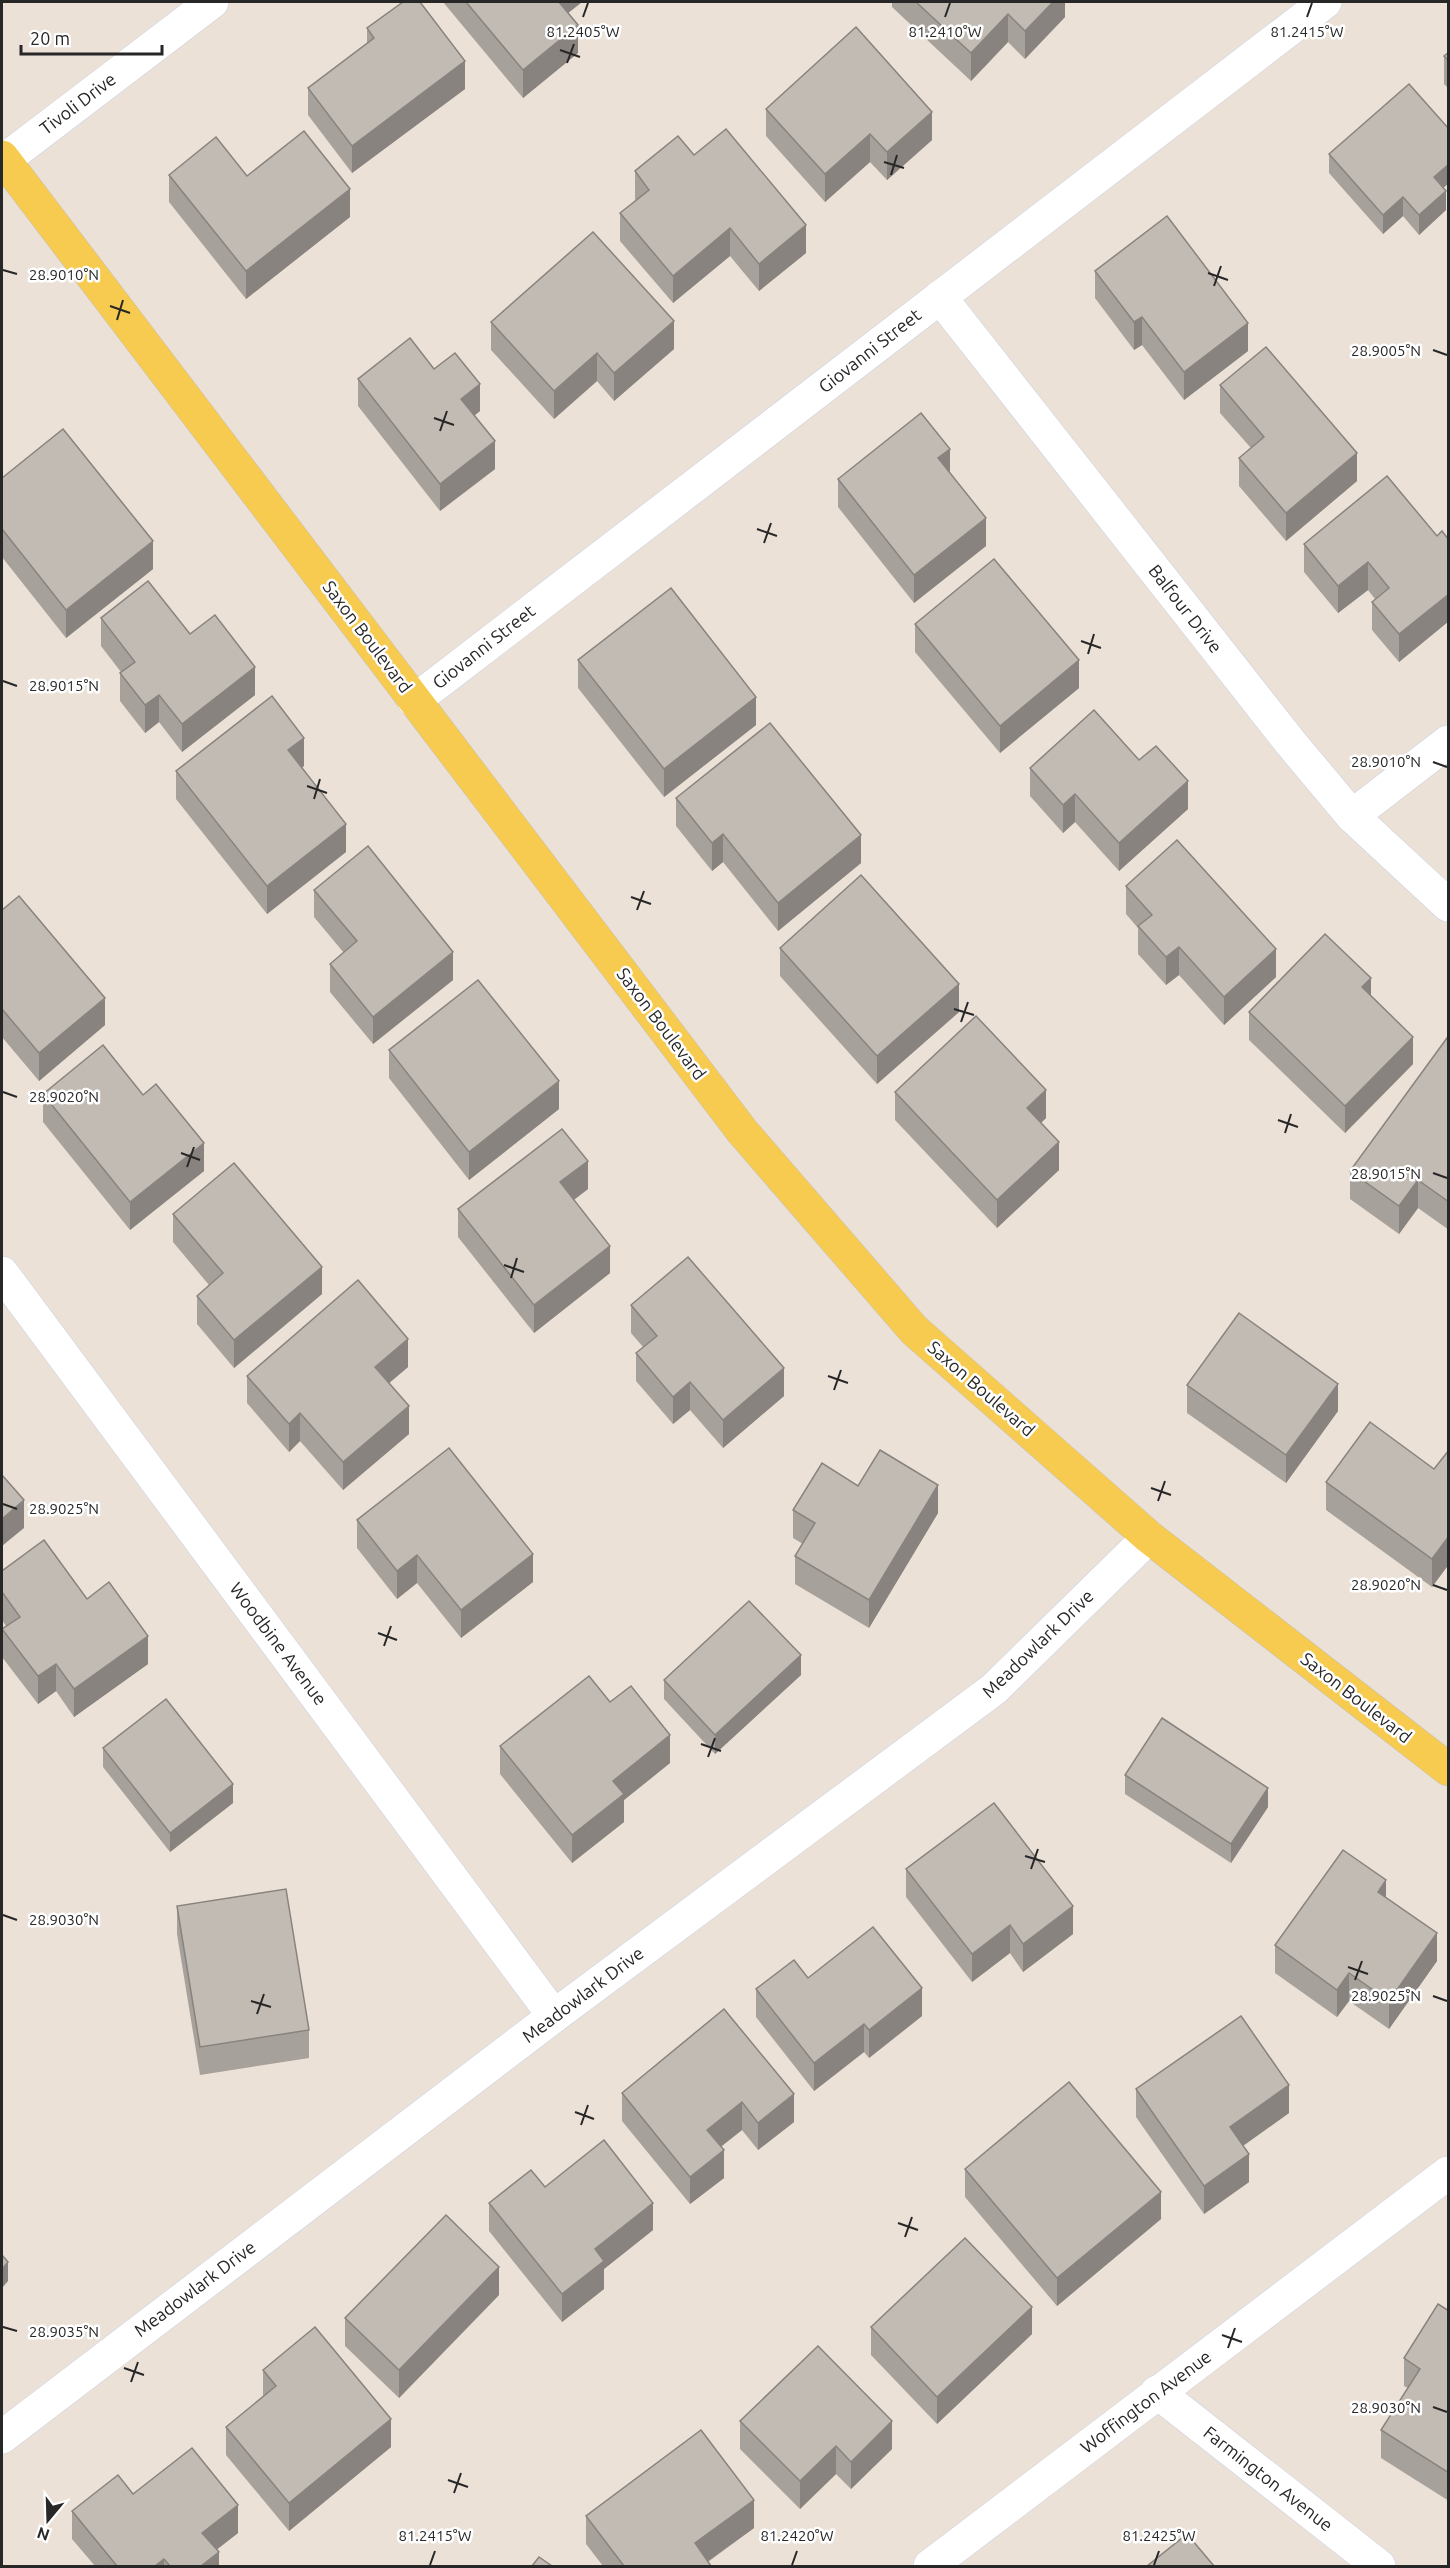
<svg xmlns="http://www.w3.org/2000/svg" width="1450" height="2568" viewBox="0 0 1450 2568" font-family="Ubuntu,sans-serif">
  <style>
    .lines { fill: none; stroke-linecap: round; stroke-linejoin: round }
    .minor-casing { stroke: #ccd1e1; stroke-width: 34 }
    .major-casing { stroke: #c3c3c3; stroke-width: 34 }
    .minor { stroke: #fff; stroke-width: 33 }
    .major { stroke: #f7ca50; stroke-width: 33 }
    .wall { fill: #a7a19b }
    .shaded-wall { fill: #88837e }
    .building { fill: #c2bbb4; stroke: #88837e; stroke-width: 1.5 }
    .ticks { fill: none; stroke: #272727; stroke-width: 2 }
    .labels { text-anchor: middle; stroke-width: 5; stroke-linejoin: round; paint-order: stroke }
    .street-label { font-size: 18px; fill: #272727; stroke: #fff }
    .ticks-label { font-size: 15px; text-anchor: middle; fill: #272727; stroke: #fff; stroke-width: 5; stroke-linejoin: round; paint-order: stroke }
  </style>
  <rect width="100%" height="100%" fill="#ebe1d7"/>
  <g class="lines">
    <g class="minor-casing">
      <g id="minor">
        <path d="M2,162L212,2"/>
        <path d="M940,297L1290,742L1352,816L1448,905"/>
        <path d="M414,701L1325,2"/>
        <path d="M1352,816L1448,742"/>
        <path d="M2,1273L554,2016"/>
        <path d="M1157,2392L1379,2566"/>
        <path d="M2,2437L554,2016L994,1689L1149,1537"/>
        <path d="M930,2566L1448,2173"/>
      </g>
    </g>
    <g class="major-casing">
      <path id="major" d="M2,157L742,1131L914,1330L1149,1537L1448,1769"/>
    </g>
    <use href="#minor" class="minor"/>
    <use href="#major" class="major"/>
  </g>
  <g class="wall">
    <path d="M443,2H582L568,13L578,53L523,98Z"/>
    <path d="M892,2H1065V17L1025,59L1008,42L971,81L892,7Z"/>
    <path d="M367,28L465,89L352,173L308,115V88L367,43Z"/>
    <path d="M1449,52V89L1444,84V56Z"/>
    <path d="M766,109L932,140L887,180L870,162L825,202L766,136Z"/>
    <path d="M1329,154L1443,188L1446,210L1419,235L1403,216L1383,234L1329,173Z"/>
    <path d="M694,155L806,253L759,291L730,256L673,303L620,241V213L636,201L635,199V171Z"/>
    <path d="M169,175L350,217L246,299L169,202Z"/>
    <path d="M1095,271L1248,351L1184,400L1142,345L1134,350L1095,298Z"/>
    <path d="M491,322L674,349L614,401L597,381L554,419L491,350Z"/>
    <path d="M434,369L480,411L474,416L495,469L440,511L358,406V379Z"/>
    <path d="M1220,385L1357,481L1286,541L1239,486V458L1251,448L1220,413Z"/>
    <path d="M950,473L986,546L914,603L838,507V479Z"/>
    <path d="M2,478L153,569L66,638L2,557Z"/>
    <path d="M1437,536L1449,540V621L1399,662L1372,630V602L1375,599L1368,590L1338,613L1304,572V544Z"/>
    <path d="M101,618L190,634L255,695L182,752L159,722L145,733L120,701V673L121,672L101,646Z"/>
    <path d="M915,624L1079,688L1000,753L915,652Z"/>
    <path d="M578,660L756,725L664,797L578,688Z"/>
    <path d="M1139,760L1188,809L1119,871L1075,822L1063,833L1030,796V768Z"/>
    <path d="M304,766L302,767L346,852L267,914L176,799V771Z"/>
    <path d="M676,798L861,863L778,931L723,862L712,871L676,826Z"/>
    <path d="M1126,886L1276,977L1224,1025L1179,975L1166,985L1138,954V928L1126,914Z"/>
    <path d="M314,890L453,980L373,1044L330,992V964L344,953L314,917Z"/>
    <path d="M2,910L105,1025L39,1081L2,1037Z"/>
    <path d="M780,948L959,1012L877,1084L780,976Z"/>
    <path d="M1371,996L1413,1064L1345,1133L1249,1040V1012Z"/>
    <path d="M1449,1040V1230L1418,1208L1399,1234L1350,1199V1171Z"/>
    <path d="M389,1050L559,1109L469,1180L389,1078Z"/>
    <path d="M895,1092L1046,1118L1041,1123L1059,1170L997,1228L895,1120Z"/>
    <path d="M43,1094L143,1095L204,1171L130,1230L43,1122Z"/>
    <path d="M588,1189L574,1200L610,1273L534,1333L458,1237V1209Z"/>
    <path d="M173,1214L322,1294L234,1368L197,1324V1296L209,1285L173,1242Z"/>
    <path d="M631,1305L784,1396L723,1448L690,1410L673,1424L636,1381V1353L643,1347L631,1333Z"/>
    <path d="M408,1367L389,1383L409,1434L343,1490L300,1441L289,1452L247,1403V1376Z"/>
    <path d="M1187,1385L1338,1411L1286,1483L1187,1413Z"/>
    <path d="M1449,1450V1564L1432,1587L1326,1510V1482L1434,1469Z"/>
    <path d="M858,1486L938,1513L869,1628L795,1584V1556L803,1544L793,1538V1510Z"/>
    <path d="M357,1520L533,1582L461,1638L417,1583L397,1599L357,1548Z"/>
    <path d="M2,1571L87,1599L148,1664L74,1717L56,1691L38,1704L2,1657V1629L6,1626L2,1620Z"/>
    <path d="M801,1675L715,1754L664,1699V1680Z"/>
    <path d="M610,1702L670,1763L624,1800V1822L572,1863L500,1774V1746Z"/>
    <path d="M103,1748L233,1803L170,1852L103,1767Z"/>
    <path d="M1125,1775L1268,1807L1231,1863L1125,1794Z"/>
    <path d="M906,1869L1073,1934L1023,1972L1010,1953L972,1982L906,1897Z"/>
    <path d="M1386,1897L1437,1961L1389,2029L1349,2001L1337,2017L1275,1973V1945Z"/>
    <path d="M177,1906L309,2030V2058L200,2075L177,1934Z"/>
    <path d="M808,1978L922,2016L869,2058L864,2052L814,2091L756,2017V1989Z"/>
    <path d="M724,2009L794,2122L758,2150L742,2130L721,2147L724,2178L690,2204L622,2121V2093Z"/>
    <path d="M1136,2089L1289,2113L1243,2146L1249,2182L1204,2214L1136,2117Z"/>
    <path d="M965,2169L1161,2219L1057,2306L965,2197Z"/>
    <path d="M545,2187L653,2230L604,2269V2289L562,2322L489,2231V2203Z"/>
    <path d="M499,2295L399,2398L345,2346V2318Z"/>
    <path d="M1449,2311V2501L1381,2458V2430L1408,2388L1404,2386V2358Z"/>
    <path d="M871,2327L1032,2334L937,2424L871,2355Z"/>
    <path d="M263,2370L391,2447L289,2531L226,2455V2427L263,2397Z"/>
    <path d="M740,2421L892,2449L851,2489L836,2474L800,2509L740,2449Z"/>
    <path d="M133,2494L238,2533L216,2550L219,2566H95L72,2539V2511Z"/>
    <path d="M586,2516L754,2528L708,2562L711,2566H603L586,2544Z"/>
  </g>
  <g class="shaded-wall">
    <path d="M554,2H582L554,24Z"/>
    <path d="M1053,2H1065V17L1025,59V31Z"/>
    <path d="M1008,14V42L971,81V53Z"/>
    <path d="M578,25V53L523,98V70Z"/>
    <path d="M465,61V89L352,173V146Z"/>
    <path d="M932,112V140L887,180V152Z"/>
    <path d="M870,134V162L825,202V174Z"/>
    <path d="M1449,164V183L1434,196V177Z"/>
    <path d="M350,189V217L246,299V271Z"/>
    <path d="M1446,191V210L1419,235V215Z"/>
    <path d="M1403,197V216L1383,234V215Z"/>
    <path d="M806,225V253L759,291V264Z"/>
    <path d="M730,228V256L673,303V276Z"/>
    <path d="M1142,317V345L1134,350V322Z"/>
    <path d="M674,321V349L614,401V373Z"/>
    <path d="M1248,323V351L1184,400V372Z"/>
    <path d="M597,353V381L554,419V391Z"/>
    <path d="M480,384V411L461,426V399Z"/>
    <path d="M495,441V469L440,511V484Z"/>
    <path d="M950,449V477L938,458Z"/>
    <path d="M1357,453V481L1286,541V513Z"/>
    <path d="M986,518V546L914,603V575Z"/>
    <path d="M153,541V569L66,638V610Z"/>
    <path d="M1368,562V590L1338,613V586Z"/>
    <path d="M1449,594V621L1399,662V634Z"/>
    <path d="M1079,660V688L1000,753V726Z"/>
    <path d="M255,667V695L182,752V724Z"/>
    <path d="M159,695V722L145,733V705Z"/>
    <path d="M756,697V725L664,797V769Z"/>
    <path d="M304,738V766L288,778V750Z"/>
    <path d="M1188,781V809L1119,871V843Z"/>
    <path d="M1075,794V822L1063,833V805Z"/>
    <path d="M346,824V852L267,914V886Z"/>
    <path d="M723,834V862L712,871V843Z"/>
    <path d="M861,835V863L778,931V903Z"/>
    <path d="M1179,947V975L1166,985V957Z"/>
    <path d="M1276,949V977L1224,1025V997Z"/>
    <path d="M453,952V980L373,1044V1017Z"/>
    <path d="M1371,978V1005L1362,987Z"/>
    <path d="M959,984V1012L877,1084V1056Z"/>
    <path d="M105,998V1025L39,1081V1053Z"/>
    <path d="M1413,1037V1064L1345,1133V1106Z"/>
    <path d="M559,1081V1109L469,1180V1152Z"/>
    <path d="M1046,1090V1118L1027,1136V1108Z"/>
    <path d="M1059,1142V1170L997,1228V1200Z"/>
    <path d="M204,1143V1171L130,1230V1202Z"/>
    <path d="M588,1161V1189L560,1210V1182Z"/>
    <path d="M1418,1180V1208L1399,1234V1206Z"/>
    <path d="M610,1246V1273L534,1333V1305Z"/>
    <path d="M322,1267V1294L234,1368V1340Z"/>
    <path d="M408,1339V1367L375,1395V1367Z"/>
    <path d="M784,1368V1396L723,1448V1420Z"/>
    <path d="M690,1382V1410L673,1424V1397Z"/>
    <path d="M1338,1384V1411L1286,1483V1455Z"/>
    <path d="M409,1406V1434L343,1490V1462Z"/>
    <path d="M300,1413V1441L289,1452V1424Z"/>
    <path d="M938,1485V1513L869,1628V1600Z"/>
    <path d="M24,1500V1528L2,1546V1519Z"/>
    <path d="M1449,1536V1564L1432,1587V1559Z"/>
    <path d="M533,1554V1582L461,1638V1610Z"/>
    <path d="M417,1555V1583L397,1599V1571Z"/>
    <path d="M148,1636V1664L74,1717V1689Z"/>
    <path d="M801,1655V1675L715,1754V1735Z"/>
    <path d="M56,1664V1691L38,1704V1676Z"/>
    <path d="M670,1735V1763L624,1800V1822L572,1863V1835L613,1781Z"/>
    <path d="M233,1784V1803L170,1852V1833Z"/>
    <path d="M1268,1788V1807L1231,1863V1844Z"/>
    <path d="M1386,1880V1908L1378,1892Z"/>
    <path d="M1073,1906V1934L1023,1972V1944Z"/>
    <path d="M1010,1925V1953L972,1982V1954Z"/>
    <path d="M1437,1933V1961L1389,2029V2001Z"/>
    <path d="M1349,1973V2001L1337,2017V1990Z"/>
    <path d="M922,1988V2016L869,2058V2030Z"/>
    <path d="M864,2024V2052L814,2091V2063Z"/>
    <path d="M1289,2085V2113L1230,2155V2127Z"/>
    <path d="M794,2094V2122L758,2150V2123Z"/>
    <path d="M742,2102V2130L707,2157V2130Z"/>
    <path d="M724,2150V2178L690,2204V2177Z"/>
    <path d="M1249,2154V2182L1204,2214V2186Z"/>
    <path d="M1161,2192V2219L1057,2306V2278Z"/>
    <path d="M653,2203V2230L604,2269V2289L562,2322V2294L595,2249Z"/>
    <path d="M8,2262V2281L2,2288V2269Z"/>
    <path d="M499,2267V2295L399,2398V2370Z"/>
    <path d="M1032,2307V2334L937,2424V2397Z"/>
    <path d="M391,2419V2447L289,2531V2503Z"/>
    <path d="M892,2421V2449L851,2489V2462Z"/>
    <path d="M836,2446V2474L800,2509V2481Z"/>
    <path d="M754,2500V2528L701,2566L695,2543Z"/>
    <path d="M238,2505V2533L202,2561V2533Z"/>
    <path d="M219,2552V2566H201Z"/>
    <path d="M164,2559V2566H155Z"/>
  </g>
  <g class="building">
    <path d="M403,2H420L465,61L352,146L308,88L374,38L367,28Z"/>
    <path d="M466,2H559L578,25L523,70Z"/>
    <path d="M916,2H1053L1025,31L1008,14L971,53Z"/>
    <path d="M856,27L932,112L887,152L870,134L825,174L766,109Z"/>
    <path d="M1449,52V61L1444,56Z"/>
    <path d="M1409,84L1449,129V164L1434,177L1446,191L1419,215L1403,197L1383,215L1329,154Z"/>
    <path d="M726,129L806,225L759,264L730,228L673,276L620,213L649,190L635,171L678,136L694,155Z"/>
    <path d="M304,131L350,189L246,271L169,175L216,137L247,176Z"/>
    <path d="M1167,216L1248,323L1184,372L1142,317L1134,322L1095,271Z"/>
    <path d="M593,232L674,321L614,373L597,353L554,391L491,322Z"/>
    <path d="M410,338L434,369L455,353L480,384L461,399L495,441L440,484L358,379Z"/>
    <path d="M1266,347L1357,453L1286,513L1239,458L1264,437L1220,385Z"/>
    <path d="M921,413L950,449L938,458L986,518L914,575L838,479Z"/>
    <path d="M63,429L153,541L66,610L2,529V478Z"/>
    <path d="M1387,476L1437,536L1442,531L1449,540V594L1399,634L1372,602L1389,588L1368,562L1338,586L1304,544Z"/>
    <path d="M994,559L1079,660L1000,726L915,624Z"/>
    <path d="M148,581L190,634L215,615L255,667L182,724L159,695L145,705L120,673L135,662L101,618Z"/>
    <path d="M671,588L756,697L664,769L578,660Z"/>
    <path d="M272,696L304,738L288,750L346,824L267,886L176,771Z"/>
    <path d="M1094,710L1139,760L1156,746L1188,781L1119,843L1075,794L1063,805L1030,768Z"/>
    <path d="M770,723L861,835L778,903L723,834L712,843L676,798Z"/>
    <path d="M1177,840L1276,949L1224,997L1179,947L1166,957L1138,926L1152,915L1126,886Z"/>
    <path d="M368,846L453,952L373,1017L330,964L357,941L314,890Z"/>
    <path d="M861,875L959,984L877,1056L780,948Z"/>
    <path d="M19,896L105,998L39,1053L2,1009V910Z"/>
    <path d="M1325,934L1371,978L1362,987L1413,1037L1345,1106L1249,1012Z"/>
    <path d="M478,980L559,1081L469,1152L389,1050Z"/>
    <path d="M976,1016L1046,1090L1027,1108L1059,1142L997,1200L895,1092Z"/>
    <path d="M1447,1038L1449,1040V1202L1418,1180L1399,1206L1350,1171Z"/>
    <path d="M103,1045L143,1095L156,1084L204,1143L130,1202L43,1094Z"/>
    <path d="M562,1129L588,1161L560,1182L610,1246L534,1305L458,1209Z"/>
    <path d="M234,1163L322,1267L234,1340L197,1296L223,1273L173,1214Z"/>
    <path d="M688,1257L784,1368L723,1420L690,1382L673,1397L636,1353L657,1336L631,1305Z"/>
    <path d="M358,1280L408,1339L375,1367L409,1406L343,1462L300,1413L289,1424L247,1376Z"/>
    <path d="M1239,1313L1338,1384L1286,1455L1187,1385Z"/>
    <path d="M1370,1422L1434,1469L1449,1450V1536L1432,1559L1326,1482Z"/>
    <path d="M449,1448L533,1554L461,1610L417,1555L397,1571L357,1520Z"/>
    <path d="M880,1450L938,1485L869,1600L795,1556L815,1523L793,1510L822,1463L858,1486Z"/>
    <path d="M2,1475L24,1500L2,1519Z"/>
    <path d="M44,1540L87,1599L109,1582L148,1636L74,1689L56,1664L38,1676L2,1629L20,1617L2,1592V1571Z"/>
    <path d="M749,1601L801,1655L715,1735L664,1680Z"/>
    <path d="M589,1676L610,1702L631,1686L670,1735L613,1781L624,1794L572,1835L500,1746Z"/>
    <path d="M166,1699L233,1784L170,1833L103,1748Z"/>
    <path d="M1162,1718L1268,1788L1231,1844L1125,1775Z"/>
    <path d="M994,1803L1073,1906L1023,1944L1010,1925L972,1954L906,1869Z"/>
    <path d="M1343,1850L1386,1880L1378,1892L1437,1933L1389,2001L1349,1973L1337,1990L1275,1945Z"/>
    <path d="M286,1889L309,2030L200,2047L177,1906Z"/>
    <path d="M873,1927L922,1988L869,2030L864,2024L814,2063L756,1989L794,1960L808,1978Z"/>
    <path d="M724,2009L794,2094L758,2123L742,2102L707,2130L724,2150L690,2177L622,2093Z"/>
    <path d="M1241,2016L1289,2085L1230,2127L1249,2154L1204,2186L1136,2089Z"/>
    <path d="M1069,2082L1161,2192L1057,2278L965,2169Z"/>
    <path d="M604,2140L653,2203L595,2249L604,2261L562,2294L489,2203L531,2170L545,2187Z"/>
    <path d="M446,2215L499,2267L399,2370L345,2318Z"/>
    <path d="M965,2238L1032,2307L937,2397L871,2327Z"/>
    <path d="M2,2255L8,2262L2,2269Z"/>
    <path d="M1438,2304L1449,2311V2473L1381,2430L1420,2369L1404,2358Z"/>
    <path d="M315,2327L391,2419L289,2503L226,2427L276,2386L263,2370Z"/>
    <path d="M818,2346L892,2421L851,2462L836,2446L800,2481L740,2421Z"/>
    <path d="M701,2430L754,2500L695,2543L711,2566H624L586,2516Z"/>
    <path d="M192,2448L238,2505L202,2533L219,2552L201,2566H170L164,2559L155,2566H117L72,2511L118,2475L133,2494Z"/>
    <path d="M1187,2534L1214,2566H1147Z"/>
    <path d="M539,2557L552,2566H532Z"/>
  </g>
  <path class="ticks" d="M583,17L588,3M945,17L950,3M1307,17L1312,3M560,50L580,57M567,63L574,44M884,162L904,168M891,175L897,155M3,270L17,274M1208,273L1228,280M1214,286L1221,266M110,306L130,313M117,320L123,300M1433,350L1447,355M434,418L454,425M440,431L447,411M757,529L777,536M764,543L771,523M1081,641L1101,648M1088,654L1094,634M3,681L17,686M1433,762L1447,767M307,786L327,793M314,799L320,779M631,897L651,904M637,910L644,891M954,1009L974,1015M961,1022L968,1002M3,1092L17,1097M1278,1120L1298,1127M1285,1133L1291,1114M181,1153L200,1160M187,1167L194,1147M1433,1173L1447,1178M504,1265L524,1272M511,1278L517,1258M828,1376L848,1383M834,1390L841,1370M1151,1488L1171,1495M1158,1501L1165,1481M3,1504L17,1509M1433,1585L1447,1590M378,1633L397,1640M384,1646L391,1626M701,1744L721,1751M708,1757L715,1738M1025,1856L1045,1862M1031,1869L1038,1849M3,1915L17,1920M1348,1967L1368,1974M1355,1980L1362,1961M1433,1996L1447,2001M251,2001L271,2007M257,2014L264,1994M575,2112L594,2119M581,2125L588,2105M898,2223L918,2230M905,2237L912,2217M3,2327L17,2331M1222,2335L1242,2342M1228,2348L1235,2328M124,2368L144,2375M131,2382L138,2362M1433,2407L1447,2412M448,2480L468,2487M454,2493L461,2473M430,2565L435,2551M792,2565L797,2551M1154,2565L1159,2551"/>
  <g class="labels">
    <g class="street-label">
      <text transform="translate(78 104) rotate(-37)" y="6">Tivoli Drive</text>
      <text transform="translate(870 351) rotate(-38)" y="6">Giovanni Street</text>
      <text transform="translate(1185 609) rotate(52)" y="6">Balfour Drive</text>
      <text transform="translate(367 637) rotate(53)" y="6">Saxon Boulevard</text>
      <text transform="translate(484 647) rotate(-38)" y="6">Giovanni Street</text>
      <text transform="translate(661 1024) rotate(53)" y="6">Saxon Boulevard</text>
      <text transform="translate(981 1389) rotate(41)" y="6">Saxon Boulevard</text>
      <text transform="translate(278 1644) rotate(53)" y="6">Woodbine Avenue</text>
      <text transform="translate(1038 1644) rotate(-44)" y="6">Meadowlark Drive</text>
      <text transform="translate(1356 1698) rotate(38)" y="6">Saxon Boulevard</text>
      <text transform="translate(583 1995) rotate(-37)" y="6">Meadowlark Drive</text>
      <text transform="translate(195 2289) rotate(-37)" y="6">Meadowlark Drive</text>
      <text transform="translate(1146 2402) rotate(-37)" y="6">Woffington Avenue</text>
      <text transform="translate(1268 2479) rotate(38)" y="6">Farmington Avenue</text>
    </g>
  </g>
  <g class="ticks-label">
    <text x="945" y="37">81.2410°W</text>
    <text x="583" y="37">81.2405°W</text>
    <text x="1307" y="37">81.2415°W</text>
    <text x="64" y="280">28.9010°N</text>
    <text x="1386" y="356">28.9005°N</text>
    <text x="64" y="691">28.9015°N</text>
    <text x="1386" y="767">28.9010°N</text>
    <text x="64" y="1102">28.9020°N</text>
    <text x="1386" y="1179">28.9015°N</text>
    <text x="64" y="1514">28.9025°N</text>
    <text x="1386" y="1590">28.9020°N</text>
    <text x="64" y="1925">28.9030°N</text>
    <text x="1386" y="2001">28.9025°N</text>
    <text x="64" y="2337">28.9035°N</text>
    <text x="1386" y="2413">28.9030°N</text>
    <text x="435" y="2541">81.2415°W</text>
    <text x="797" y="2541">81.2420°W</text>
    <text x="1159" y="2541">81.2425°W</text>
  </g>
  <rect width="1450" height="2568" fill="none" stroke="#272727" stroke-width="6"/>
  <g transform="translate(48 2520) rotate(199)" stroke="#ffffff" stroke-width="4.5" paint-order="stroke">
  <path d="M0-4.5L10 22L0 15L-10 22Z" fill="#272727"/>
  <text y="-9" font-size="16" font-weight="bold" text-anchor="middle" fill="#272727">N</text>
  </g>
  <path d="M21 45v9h141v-9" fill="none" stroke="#272727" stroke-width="3"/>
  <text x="30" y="45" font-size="18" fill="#272727" stroke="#ffffff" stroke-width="4.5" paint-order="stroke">20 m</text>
</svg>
